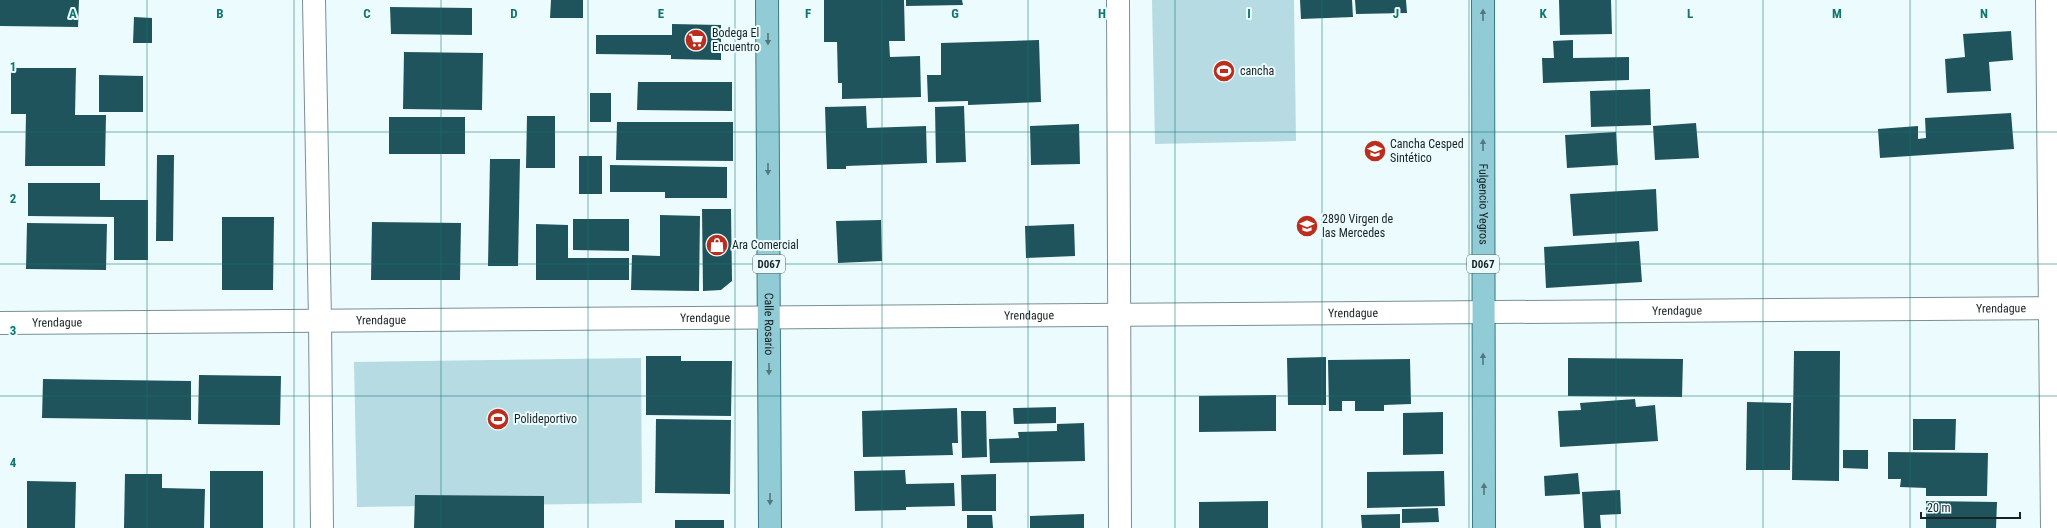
<svg xmlns="http://www.w3.org/2000/svg" width="2057" height="528" viewBox="0 0 2057 528" font-family="'Roboto Condensed',sans-serif">
  <style>
    .green { fill: #b6dbe2 }
    .building { fill: #20545d }
    .lines { fill: none; stroke-linecap: round; stroke-linejoin: round }
    .street-casing { stroke: #789094; stroke-width: 24 }
    .primary-casing { stroke: #387a86; stroke-width: 24 }
    .street { stroke: #fff; stroke-width: 22 }
    .primary { stroke: #91cbd6; stroke-width: 22 }
    .oneway { fill: #55767d }
    .grid { fill: none; stroke: #0f766e; stroke-width: 1; stroke-opacity: 0.55 }
    .labels { text-anchor: middle; stroke-width: 4; stroke-linejoin: round; paint-order: stroke }
    .shield { fill: #ecfcfe; stroke: #586365; stroke-width: 1 }
    .shield-label { font-size: 11px; font-weight: bold; fill: #192224 }
    .poi-label { font-size: 12px; fill: #192224; stroke: #ecfcfe; text-anchor: start }
    .street-label { font-size: 12px; fill: #192224; stroke: #ecfcfe }
    .grid-label { font-size: 13px; text-anchor: middle; font-weight: bold; fill: #0f766e; stroke: #ecfcfe; stroke-width: 4; stroke-linejoin: round; paint-order: stroke }
  </style>
  <rect width="100%" height="100%" fill="#ecfcfe"/>
  <g class="green">
    <path d="M1152,0H1294L1296,141L1155,144Z"/>
    <path d="M641,358L642,503L357,507L354,362Z"/>
  </g>
  <g class="building">
    <path d="M0,0H79L78,27L0,26Z"/>
    <path d="M551,0H583V18H550Z"/>
    <path d="M824,0H904L905,41H889L890,57L920,56L921,97L842,99V83H838L837,42H824Z"/>
    <path d="M906,0H962L963,5L906,6Z"/>
    <path d="M1300,0H1352L1353,17L1301,19Z"/>
    <path d="M1355,0H1406L1407,13L1356,14Z"/>
    <path d="M1559,0H1611L1612,34L1560,35Z"/>
    <path d="M390,7L472,8V35L391,34Z"/>
    <path d="M134,17L152,18V43H133Z"/>
    <path d="M672,24L721,25V60L671,59V55L596,54V35H672Z"/>
    <path d="M2011,31L2013,60L1989,62L1991,91L1947,93L1945,59L1965,57L1963,34Z"/>
    <path d="M1039,40L1041,102L968,105V101L928,102L927,75H941V43Z"/>
    <path d="M1573,40V58L1629,57V80L1543,83L1542,58H1554L1553,41Z"/>
    <path d="M404,52L483,53L482,110L403,109Z"/>
    <path d="M11,68H76L75,115H106L105,166H25L26,114H11Z"/>
    <path d="M99,75L143,76V112H99Z"/>
    <path d="M638,82H732V111L637,110Z"/>
    <path d="M1650,89L1651,125L1591,127L1590,91Z"/>
    <rect x="590" y="93" width="21" height="29"/>
    <path d="M866,106L867,128L926,126L927,163L846,166V169H827L825,107Z"/>
    <path d="M964,106L966,162L936,163L935,107Z"/>
    <path d="M2011,113L2014,149L1880,158L1878,129L1918,126V139L1926,138L1925,118Z"/>
    <path d="M527,116H555V168H526Z"/>
    <rect x="389" y="117" width="76" height="37"/>
    <path d="M617,122H733V161L616,160Z"/>
    <path d="M1696,123L1699,158L1655,160L1653,126Z"/>
    <path d="M1079,124L1080,164L1031,165L1030,126Z"/>
    <path d="M1616,132L1618,165L1567,168L1565,135Z"/>
    <path d="M157,155H174L173,241H156Z"/>
    <rect x="579" y="156" width="23" height="38"/>
    <path d="M490,159H520L518,266H488Z"/>
    <path d="M610,165L727,167V198H665V192H610Z"/>
    <path d="M28,183H100V200H148V260H114V217L28,216Z"/>
    <path d="M1656,189L1658,231L1573,236L1570,194Z"/>
    <path d="M702,209H731L732,281L721,290L703,291Z"/>
    <path d="M660,215L700,216L699,291L631,290L632,255L660,256Z"/>
    <path d="M222,217H274L273,290H222Z"/>
    <path d="M573,219H629V251L573,250Z"/>
    <path d="M881,220L882,261L838,263L836,221Z"/>
    <path d="M372,222L461,223L460,280H371Z"/>
    <path d="M27,223L107,224L106,270L26,269Z"/>
    <path d="M536,224L568,225V258H629V280H536Z"/>
    <path d="M1074,224L1075,256L1026,258L1025,226Z"/>
    <path d="M1639,241L1642,282L1546,288L1544,247Z"/>
    <path d="M1794,351H1840L1839,481L1792,480Z"/>
    <path d="M646,356H681V361H732L731,416L646,415Z"/>
    <path d="M1326,357V405H1288L1287,358Z"/>
    <path d="M1568,358L1683,359L1682,397L1568,396Z"/>
    <path d="M1410,359L1411,404L1384,405V411H1355V401H1342V411H1329L1328,360Z"/>
    <path d="M199,375L281,376L280,425L198,424Z"/>
    <path d="M43,379L191,381V420L42,418Z"/>
    <path d="M1276,395V431L1199,432V396Z"/>
    <path d="M1635,399L1636,407L1655,405L1658,441L1560,447L1558,411L1581,410L1580,403Z"/>
    <path d="M1747,402L1791,403L1790,470H1746Z"/>
    <path d="M1056,407V423L1014,424L1013,408Z"/>
    <path d="M957,408L958,443H952L953,455L863,457L862,411Z"/>
    <path d="M961,411H986L987,457L962,458Z"/>
    <path d="M1443,412V454L1403,455V413Z"/>
    <path d="M656,419L731,420L730,494L655,493Z"/>
    <path d="M1913,419H1956L1955,450H1913Z"/>
    <path d="M1084,423L1085,461L990,463L989,439L1019,438L1018,432L1057,431V424Z"/>
    <path d="M1843,450H1868V469L1843,468Z"/>
    <path d="M1888,452L1988,453L1987,496H1926V488L1900,487L1901,479H1888Z"/>
    <path d="M905,470L906,484L954,483L955,506L906,507V510L855,511L854,471Z"/>
    <rect x="210" y="471" width="53" height="57"/>
    <path d="M1444,471L1445,506L1367,508V472Z"/>
    <path d="M1578,473L1580,494L1545,496L1544,476Z"/>
    <path d="M125,474H162V488L205,489L204,528H124Z"/>
    <path d="M996,474V511H962L961,475Z"/>
    <path d="M27,481L76,482L75,528H27Z"/>
    <path d="M1620,490L1621,514L1600,515L1601,528H1584L1582,492Z"/>
    <path d="M415,495L544,496V528H414Z"/>
    <path d="M1268,501V528H1199V502Z"/>
    <path d="M1926,501L1997,502L1996,528H1926Z"/>
    <path d="M1438,508L1439,522L1402,523V509Z"/>
    <path d="M1084,514V528H1030V516Z"/>
    <path d="M1400,514V528H1362L1361,515Z"/>
    <path d="M967,515H992L993,528H967Z"/>
    <rect x="675" y="520" width="49" height="8"/>
  </g>
  <g class="lines">
    <g class="street-casing">
      <g id="street">
        <path d="M314,0L320,321L322,528"/>
        <path d="M1118,0L1120,528"/>
        <path d="M2047,0L2052,528"/>
        <path id="s1" d="M0,323L2057,308"/>
      </g>
    </g>
    <g class="primary-casing">
      <g id="primary">
        <path id="s2" d="M767,0L770,528"/>
        <path id="s3" d="M1483,0L1484,528"/>
      </g>
    </g>
    <use href="#street" class="street"/>
    <use href="#primary" class="primary"/>
  </g>
  <defs><path id="oneway-solid" d="M-6-.8H1V-3.2L6.5 0L1 3.2V.8H-6Z"/></defs>
  <g class="oneway">
    <use href="#oneway-solid" transform="translate(1483 15) rotate(-90)"/>
    <use href="#oneway-solid" transform="translate(768 39) rotate(90)"/>
    <use href="#oneway-solid" transform="translate(1483 145) rotate(-90)"/>
    <use href="#oneway-solid" transform="translate(768 169) rotate(90)"/>
    <use href="#oneway-solid" transform="translate(1483 359) rotate(-90)"/>
    <use href="#oneway-solid" transform="translate(769 369) rotate(90)"/>
    <use href="#oneway-solid" transform="translate(1484 489) rotate(-90)"/>
    <use href="#oneway-solid" transform="translate(770 499) rotate(90)"/>
  </g>
  <path class="grid" d="M147,0V528M294,0V528M441,0V528M588,0V528M735,0V528M882,0V528M1028,0V528M1175,0V528M1322,0V528M1469,0V528M1616,0V528M1763,0V528M1910,0V528M0,132H2057M0,264H2057M0,396H2057"/>
  <defs>
    <g id="supermarket-disc" transform="scale(1.15)"><circle r="9.5" fill="#bb2e1e" stroke="#ecfcfe"/><path d="M-6-5.5h2.5l.6 2H6L4.5 2H-2.5L-4.4-4H-6ZM-1.5 3.2a1.3 1.3 0 1 0 .1 0ZM3 3.2a1.3 1.3 0 1 0 .1 0Z" fill="#fff"/></g>
    <g id="stadium-disc" transform="scale(1.15)"><circle r="9.5" fill="#bb2e1e" stroke="#ecfcfe"/><path d="M0-5a6.5 5 0 1 0 0 10a6.5 5 0 1 0 0-10ZM-3.5-1.8h7v3.6h-7Z" fill="#fff"/></g>
    <g id="school-disc" transform="scale(1.15)"><circle r="9.5" fill="#bb2e1e" stroke="#ecfcfe"/><path d="M0-5L7-2L0 1L-7-2ZM-4 1L0 2.5L4 1V4Q0 6-4 4Z" fill="#fff"/></g>
    <g id="shop-disc" transform="scale(1.15)"><circle r="9.5" fill="#bb2e1e" stroke="#ecfcfe"/><path d="M-5-2.5h2.3a2.7 3.5 0 0 1 5.4 0H5L5.5 6h-11ZM-1.5-2.5h3a1.5 2.3 0 0 0-3 0Z" fill="#fff"/></g>
  </defs>
  <g fill-rule="evenodd">
    <use href="#supermarket-disc" x="696" y="40"/>
    <use href="#stadium-disc" x="1224" y="71"/>
    <use href="#school-disc" x="1375" y="151"/>
    <use href="#school-disc" x="1307" y="226"/>
    <use href="#shop-disc" x="717" y="245"/>
    <use href="#stadium-disc" x="498" y="419"/>
  </g>
  <g class="labels">
    <g class="shield">
      <rect x="753" y="255" width="32" height="18" rx="3"/>
      <rect x="1467" y="255" width="32" height="18" rx="3"/>
    </g>
    <g class="shield-label">
      <text x="769" y="268">D067</text>
      <text x="1483" y="268">D067</text>
    </g>
    <g class="poi-label">
      <text x="712" y="37">Bodega El<tspan x="712" dy="14">Encuentro</tspan></text>
      <text x="1240" y="75">cancha</text>
      <text x="1390" y="148">Cancha Cesped<tspan x="1390" dy="14">Sintético</tspan></text>
      <text x="1322" y="223">2890 Virgen de<tspan x="1322" dy="14">las Mercedes</tspan></text>
      <text x="732" y="249">Ara Comercial</text>
      <text x="514" y="423">Polideportivo</text>
    </g>
    <g class="street-label">
      <text dy="4" stroke="none"><textPath href="#s3" startOffset="204">Fulgencio Yegros</textPath></text>
      <text dy="4" stroke="none"><textPath href="#s1" startOffset="2001">Yrendague</textPath></text>
      <text dy="4" stroke="none"><textPath href="#s1" startOffset="1677">Yrendague</textPath></text>
      <text dy="4" stroke="none"><textPath href="#s1" startOffset="1353">Yrendague</textPath></text>
      <text dy="4" stroke="none"><textPath href="#s1" startOffset="1029">Yrendague</textPath></text>
      <text dy="4" stroke="none"><textPath href="#s1" startOffset="705">Yrendague</textPath></text>
      <text dy="4" stroke="none"><textPath href="#s1" startOffset="381">Yrendague</textPath></text>
      <text dy="4" stroke="none"><textPath href="#s1" startOffset="57">Yrendague</textPath></text>
      <text dy="4" stroke="none"><textPath href="#s2" startOffset="324">Calle Rosario</textPath></text>
    </g>
  </g>
  <g class="grid-label">
    <text x="73" y="18">A</text>
    <text x="220" y="18">B</text>
    <text x="367" y="18">C</text>
    <text x="514" y="18">D</text>
    <text x="661" y="18">E</text>
    <text x="808" y="18">F</text>
    <text x="955" y="18">G</text>
    <text x="1102" y="18">H</text>
    <text x="1249" y="18">I</text>
    <text x="1396" y="18">J</text>
    <text x="1543" y="18">K</text>
    <text x="1690" y="18">L</text>
    <text x="1837" y="18">M</text>
    <text x="1984" y="18">N</text>
    <text x="13" y="71">1</text>
    <text x="13" y="203">2</text>
    <text x="13" y="335">3</text>
    <text x="13" y="467">4</text>
  </g>
  <path d="M1921 512v6h99v-6" fill="none" stroke="#192224" stroke-width="2"/>
  <text x="1927" y="512" font-size="12" fill="#192224" stroke="#ecfcfe" stroke-width="3" paint-order="stroke">20 m</text>
</svg>
